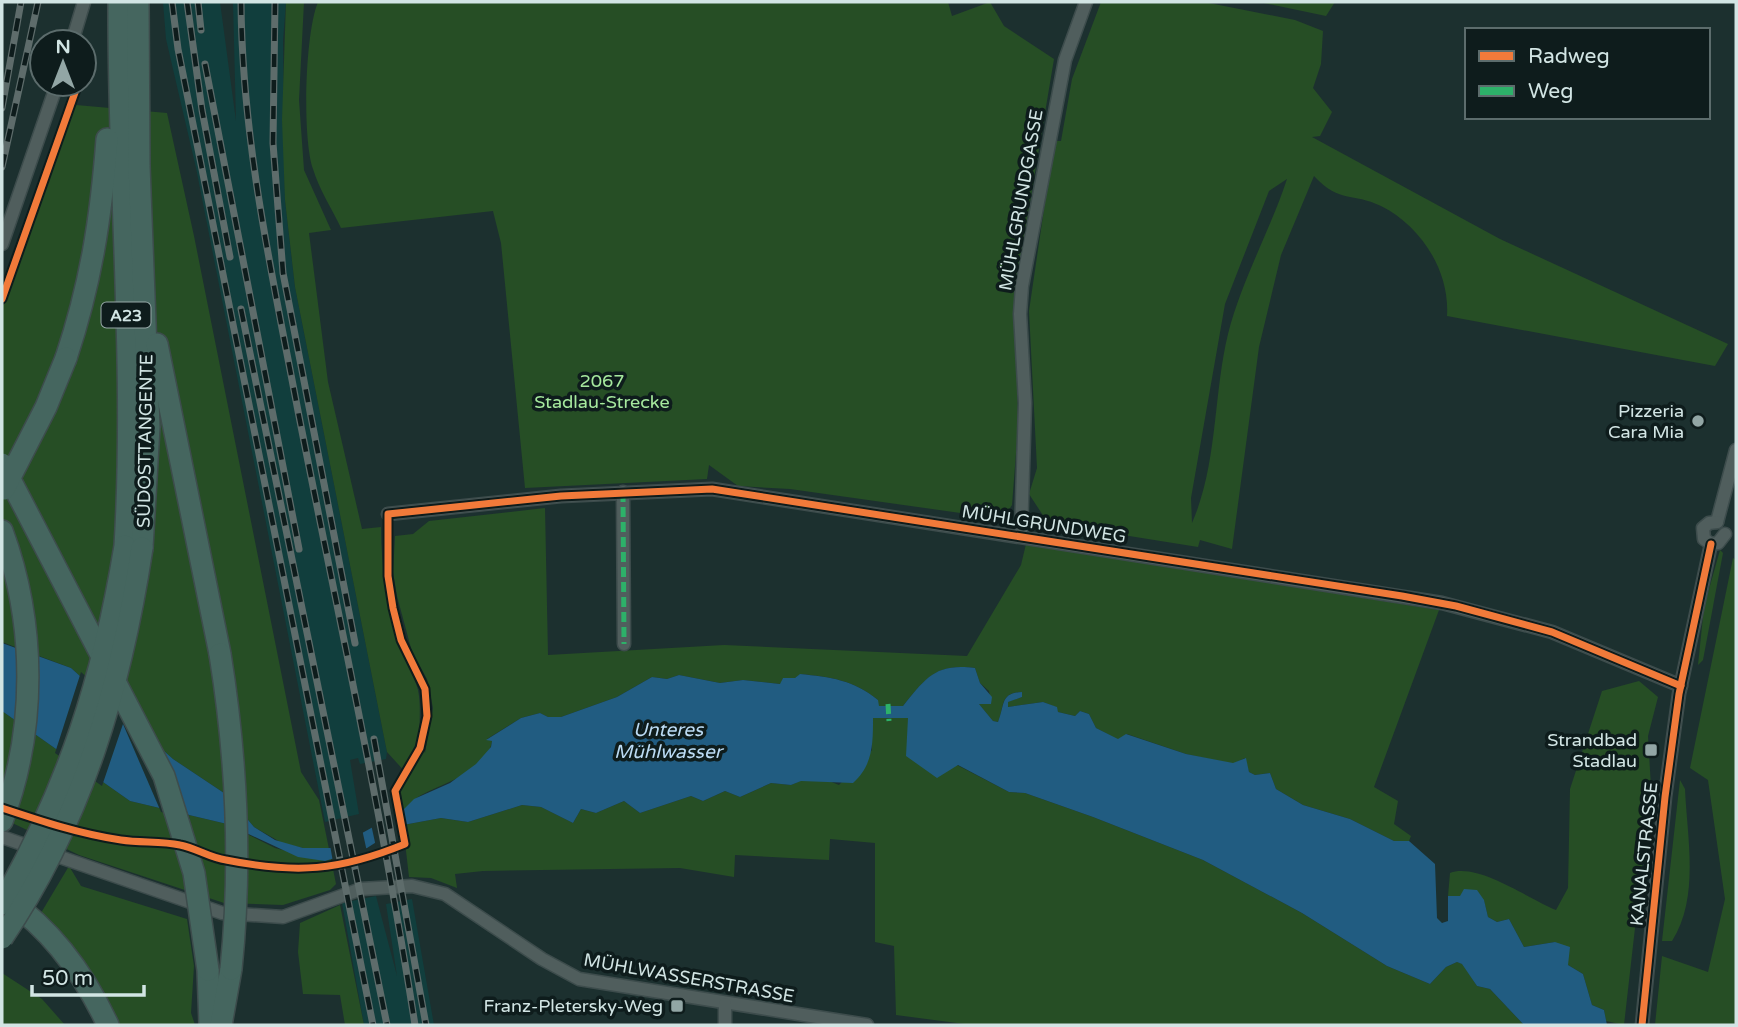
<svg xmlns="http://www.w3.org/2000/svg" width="1738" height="1027" viewBox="0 0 1738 1027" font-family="'Varela Round',sans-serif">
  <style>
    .built { fill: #113e3d }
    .green { fill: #264e25; fill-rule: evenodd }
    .water { fill: #215c81 }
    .pier { fill: #1c302f }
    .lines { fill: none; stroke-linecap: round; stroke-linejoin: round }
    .minor-casing { stroke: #3d4c4c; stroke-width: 15 }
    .motorway-casing { stroke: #3d4c4c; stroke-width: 24 }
    .minor { stroke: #505e5d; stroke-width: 12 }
    .motorway { stroke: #45665f; stroke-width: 21 }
    .rail-casing { stroke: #5e6c6b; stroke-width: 7 }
    .rail { stroke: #0e1c1c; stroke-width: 4.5; stroke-dasharray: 13; stroke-linecap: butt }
    .motorway-bridge-casing { stroke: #3d4c4c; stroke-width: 24; stroke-linecap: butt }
    .motorway-bridge { stroke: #45665f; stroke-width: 21 }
    .quiet { stroke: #2db169; stroke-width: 5; stroke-dasharray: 10 5; stroke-linecap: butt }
    .cycleway-casing { stroke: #0e1c1c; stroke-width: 11 }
    .cycleway { stroke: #f17a3a; stroke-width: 7 }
    .poi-dot { fill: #92a6a5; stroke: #0e1c1c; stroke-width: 2.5 }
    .labels { text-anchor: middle; stroke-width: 7; stroke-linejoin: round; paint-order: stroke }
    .shield { fill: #0e1c1c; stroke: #97a9a8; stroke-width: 2 }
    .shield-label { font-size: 16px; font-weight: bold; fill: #d2e5e4 }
    .street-label { font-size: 18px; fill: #d2e5e4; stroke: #0e1c1c }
    .park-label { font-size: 18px; fill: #a6e99e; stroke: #0e1c1c }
    .poi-label { font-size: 18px; fill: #d2e5e4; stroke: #0e1c1c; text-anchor: end }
    .water-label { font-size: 19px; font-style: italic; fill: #bbdbf4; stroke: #0e1c1c }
  </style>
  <rect width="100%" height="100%" fill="#1c302f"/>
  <g class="built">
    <path d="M163,2H220L236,121L233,2H286L283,41L285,200L295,287L387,752L386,759L360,764L358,758L350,760L359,814L325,822L196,168L166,39Z"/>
    <path d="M376,896L397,976L386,904L412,899L434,1025H364L342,903Z"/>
  </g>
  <g class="green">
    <path d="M286,2H304L299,100L304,170L331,230L309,233L328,382L362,529L381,527C381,567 387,607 399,645C404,660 414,674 418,690C423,714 415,731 425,753L433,708L427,679L412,652L397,596L393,572L395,536L413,534L429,521L545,508L548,655L724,645L967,656L1021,565L1026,544L1439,610L1374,787L1398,801L1394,824L1411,836L1409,841H1394L1350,819L1303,805L1276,789L1270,773L1255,775L1249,772L1245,758L1233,764L1186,754L1127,734L1119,740L1096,728L1089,714L1080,711L1075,716L1058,712L1056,707L1043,702L1008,707L1007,702L1022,697V692C999,693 1005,706 998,722L993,721L978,703L991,704L989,691L980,683L975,668C936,663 926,678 903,706H878V700C854,680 830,677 801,674L795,678H783L781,684L743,680L720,683L679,675L667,679L652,677L617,697L561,717H548L540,713L521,718L487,739L492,741C487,773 441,783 418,797C412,801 408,807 402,811L401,795H398L407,774L387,752L384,737L295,287L285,200L282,120Z"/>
    <path d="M318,2H948L952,16L990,2L1004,26L1054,59L1016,286L1018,427L1012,505L1003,519L790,489L738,486L709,465L707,479L525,488L501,243L493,211L341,228C332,209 319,189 313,169C302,137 305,33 318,2Z"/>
    <path d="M1101,2H1204L1295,20L1323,31L1321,64L1313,88L1332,112L1320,136L1312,137L1500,239L1728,344L1715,366L1447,316C1450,271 1421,226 1381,206C1352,192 1340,204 1314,176L1281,255L1259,347L1232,549L1200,540L1198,547L1048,523L1029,494L1037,468L1029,311L1054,141H1061L1072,79ZM1287,179C1270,231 1242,279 1228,334C1213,396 1218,463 1192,523L1191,498L1225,304L1269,191Z"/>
    <path d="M1259,2H1335L1326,16Z"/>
    <path d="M76,105L167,113L194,236L301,772L319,800L329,849L303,848L282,843L254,827L227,795L173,759L71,668L2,642V297Z"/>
    <path d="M1720,550L1723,553L1703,660L1698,665L1704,607Z"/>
    <path d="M1733,558L1736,560V1025H1655L1662,956L1708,972L1725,899L1708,780L1690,768Z"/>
    <path d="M1639,681L1658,697L1648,736L1651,787L1624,1025L1606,1021L1604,1010L1592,1005L1583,974L1568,965L1555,942L1524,947L1509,919L1497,922L1488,917L1484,901L1448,896L1450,873C1478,862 1530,900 1556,910L1568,888L1570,789L1602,691Z"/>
    <path d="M2,711L130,801L227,824L275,848L325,861L331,859L336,884L330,890L283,905L224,903L79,855L2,818Z"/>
    <path d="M872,718H908L957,765L1009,792L1025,793L1093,817L1203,860L1302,913L1387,966L1430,984L1446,967L1457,962L1463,964L1477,986L1490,989L1524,1025H972L896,1015L894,946L875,942V843L830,839L829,860L735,855L734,877L680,868L483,871L455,874L457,888L431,878L409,877L403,825L441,818L468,822L522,805L541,807L573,823L581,809L596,813L624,801L640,813L691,796L703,801L725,791L740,797L771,783L791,785L800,781H829L839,785L872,750Z"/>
    <path d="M1680,780L1685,789C1687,837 1700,898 1672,941H1662Z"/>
    <path d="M69,866L81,886L187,919L194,966L191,1013L195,1025H116L38,918Z"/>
    <path d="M340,905L364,1025H345L340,995L303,994L298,952L300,923Z"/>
    <path d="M2,973L42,999L65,1025H2Z"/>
  </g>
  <path class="water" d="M2,643L71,668L173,759L227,795L254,827L275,840L303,848H335L402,811L414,799L450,783L476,764L491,747L492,741L486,740L521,718L540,713L548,717H561L617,697L652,677L667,679L679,675L720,683L743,680L780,684L783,678H795L800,674C830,677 854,680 878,700L879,706H903C926,678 935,663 975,668L980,683L992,697L991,704H979L993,721L998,722C1005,705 1000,693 1022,692V697L1008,702V707L1043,702L1057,707L1058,712L1075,716L1080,711L1089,714L1096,728L1118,739L1126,734L1186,754L1233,763L1246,758L1249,772L1255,775L1270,773L1276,789L1303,805L1350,819L1394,841H1409L1435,864L1437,918L1442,923L1448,921V896H1460L1464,889L1477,890L1484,900L1488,917L1497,922L1509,919L1524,947L1555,942L1570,947L1568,965L1583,974L1592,1005L1604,1010L1607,1025H1524L1490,989L1477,986L1462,964L1457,962L1446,967L1430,984L1387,966L1302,913L1203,860L1093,817L1025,793L1009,792L958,765L937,778L906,756L908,718H873C873,744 873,765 853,783L801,781L791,785L771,783L740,797L725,791L703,801L691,796L640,813L624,801L596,813L581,809L573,823L541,807L522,805L468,822L441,818L403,825L367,848L325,861L298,857L227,824L130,801L2,711Z"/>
  <g class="pier">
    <path d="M81,672L159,741L190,819L161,812L123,724L102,786L55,753Z"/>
    <path d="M396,811L400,832L376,847L371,824Z"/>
    <path d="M362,829L367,852L333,862L330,845Z"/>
  </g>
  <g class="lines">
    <g class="minor-casing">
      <g id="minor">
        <path d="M72,42L84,2"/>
        <path d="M2,244L57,84"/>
        <path d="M623,492L624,644"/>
        <path d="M388,514L561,496L712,489L1442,603L1552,632L1681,686"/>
        <path d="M1717,522L1736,450"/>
        <path d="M1021,535L1025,403L1020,314L1022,286L1065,60L1086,2"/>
        <path d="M1711,544L1704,539L1703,528L1709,523L1717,522"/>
        <path d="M1711,544L1718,543L1725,534"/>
        <path d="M2,837L222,913L283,917L361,889L412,886L445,894L542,959L579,979L867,1025"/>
        <path d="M725,1004V1025"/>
        <path d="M1642,1025L1665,797L1679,694L1711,544"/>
      </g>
    </g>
    <g class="motorway-casing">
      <g id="motorway">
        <path d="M119,2C118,183 136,365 125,546"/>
        <path d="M138,2L139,166L149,427L142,548"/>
        <path d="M157,344L220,654"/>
        <path d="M66,358C91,283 101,218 107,139"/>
        <path d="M2,531C36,623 37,729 2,821"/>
        <path d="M8,900C53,931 85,976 108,1025"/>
        <path d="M208,970L210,1025"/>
        <path d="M221,1025L231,969"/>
      </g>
    </g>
    <use href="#minor" class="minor"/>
    <use href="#motorway" class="motorway"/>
    <g class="rail-casing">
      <g id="rail">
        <path d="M172,2L178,49L373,1025"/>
        <path d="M187,2L202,110L230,257"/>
        <path d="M198,2L201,30"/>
        <path d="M241,2C242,141 272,274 298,411C338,615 383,819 415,1025"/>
        <path d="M275,2L273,143L283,273L355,643"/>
        <path d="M205,64L299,549"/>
        <path d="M2,108L21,2"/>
        <path d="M2,167L38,2"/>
        <path d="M241,309L387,1025"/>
        <path d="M374,739L426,1025"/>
      </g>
    </g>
    <use href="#rail" class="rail"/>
    <g class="motorway-bridge-casing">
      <g id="motorway-bridge">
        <path d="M2,464L164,776L194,873L208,970"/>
        <path d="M4,489L46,407L66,358"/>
        <path d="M220,654C237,760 242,863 231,969"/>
        <path d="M2,904C69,785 103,680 125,546"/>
        <path d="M2,938C82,821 121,686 142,548"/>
      </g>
    </g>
    <use href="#motorway-bridge" class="motorway-bridge"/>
    <g class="quiet">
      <path d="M623,492L624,644"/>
      <path d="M888,704L889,721"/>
    </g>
    <g class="cycleway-casing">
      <g id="cycleway">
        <path d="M2,299L78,84"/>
        <path d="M2,808C41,821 80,834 121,840C141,843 161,841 180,845C196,848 210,858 226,860C296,874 339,871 405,844L395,791L420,748L427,716L425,689L401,640L393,608L388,576V514L561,496L712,489L1402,596L1456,606L1552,632L1681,686"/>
        <path d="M1642,1025L1665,797L1679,694L1711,544"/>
      </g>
    </g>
    <use href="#cycleway" class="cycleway"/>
  </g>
  <g class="poi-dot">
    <circle cx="1698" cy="421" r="7"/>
    <rect x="1644" y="743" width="14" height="14" rx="3.5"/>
    <rect x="670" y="999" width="14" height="14" rx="3.5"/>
  </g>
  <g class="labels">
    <rect class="shield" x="101.5" y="302.5" width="49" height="25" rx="5"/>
    <g class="shield-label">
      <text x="126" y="321">A23</text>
    </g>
    <g class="street-label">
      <text transform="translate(1021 200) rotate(-80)" y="6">MÜHLGRUNDGASSE</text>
      <text transform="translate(145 441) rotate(-89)" y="6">SÜDOSTTANGENTE</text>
      <text transform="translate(1044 524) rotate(9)" y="6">MÜHLGRUNDWEG</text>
      <text transform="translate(1644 854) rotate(-84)" y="6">KANALSTRASSE</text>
      <text transform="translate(689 978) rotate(10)" y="6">MÜHLWASSERSTRASSE</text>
    </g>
    <g class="park-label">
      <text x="602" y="387">2067<tspan x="602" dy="21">Stadlau-Strecke</tspan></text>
    </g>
    <g class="poi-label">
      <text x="1684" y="417">Pizzeria<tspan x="1684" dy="21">Cara Mia</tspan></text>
      <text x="1637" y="746">Strandbad<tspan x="1637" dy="21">Stadlau</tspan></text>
      <text x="663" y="1012">Franz-Pletersky-Weg</text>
    </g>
    <g class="water-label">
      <text x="668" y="736">Unteres<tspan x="668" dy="22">Mühlwasser</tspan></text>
    </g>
  </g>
  <rect width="1738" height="1027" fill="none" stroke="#d2e5e4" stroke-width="7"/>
  <rect x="1465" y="28" width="245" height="91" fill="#0e1c1c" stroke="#5c6c6c" stroke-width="2"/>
  <rect x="1479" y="51" width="35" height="10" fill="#f17a3a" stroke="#5c6c6c" stroke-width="2"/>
  <text x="1528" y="63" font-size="21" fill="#d2e5e4">Radweg</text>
  <rect x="1479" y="86" width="35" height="10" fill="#2db169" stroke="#5c6c6c" stroke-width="2"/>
  <text x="1528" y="98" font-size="21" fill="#d2e5e4">Weg</text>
  <g transform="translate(63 63)"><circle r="33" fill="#0e1c1c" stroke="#5c6c6c" stroke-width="2"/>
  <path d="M0-5L12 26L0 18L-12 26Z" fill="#92a6a5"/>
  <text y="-10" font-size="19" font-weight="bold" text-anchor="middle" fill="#d2e5e4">N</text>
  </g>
  <path d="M32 985v10h112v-10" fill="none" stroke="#d2e5e4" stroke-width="3.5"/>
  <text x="42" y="985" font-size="21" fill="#d2e5e4" stroke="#0e1c1c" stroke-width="5" paint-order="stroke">50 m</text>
</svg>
